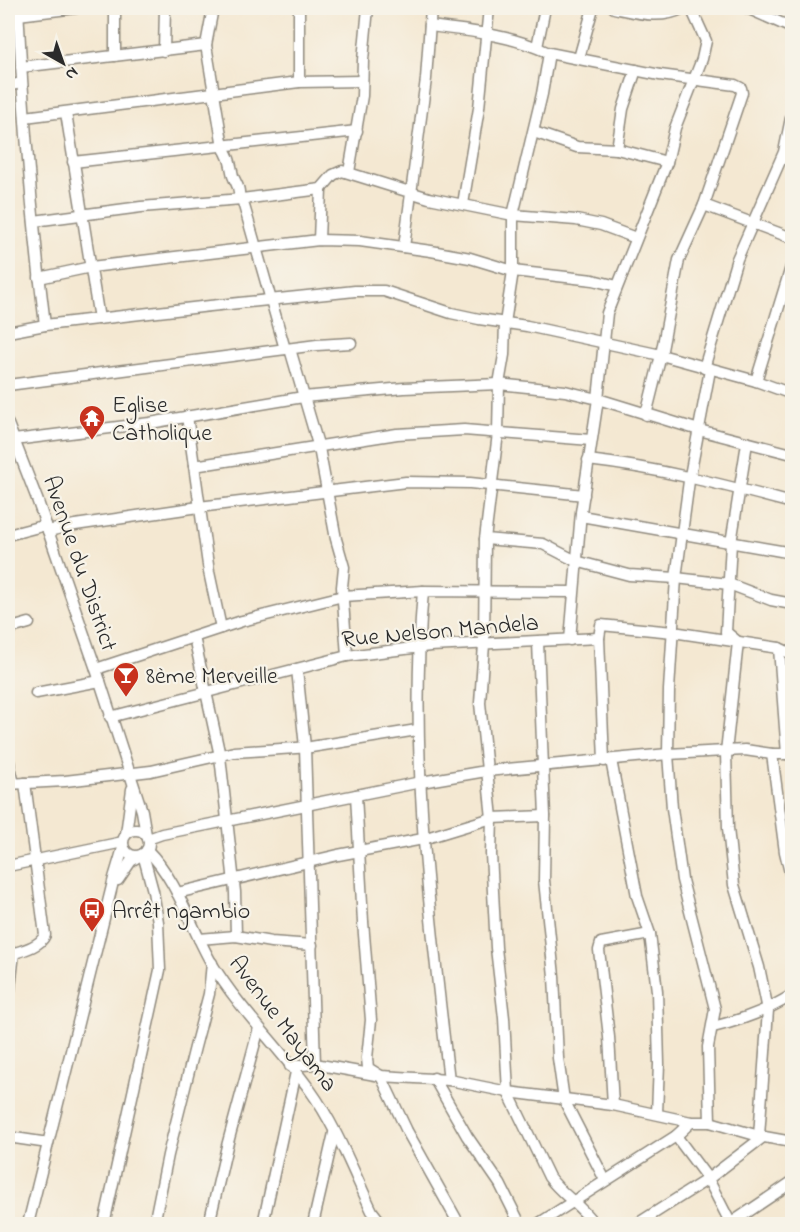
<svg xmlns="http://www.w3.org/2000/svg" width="800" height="1232" viewBox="0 0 800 1232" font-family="'Indie Flower',sans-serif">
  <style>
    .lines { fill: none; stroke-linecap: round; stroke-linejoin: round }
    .minor-casing { stroke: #908a7e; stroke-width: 13 }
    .minor { stroke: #fff; stroke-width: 10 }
    .labels { text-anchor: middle; stroke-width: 4.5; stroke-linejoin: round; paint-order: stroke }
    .poi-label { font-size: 24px; fill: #2b2b2b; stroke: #f7f3e8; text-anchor: start }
    .street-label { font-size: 24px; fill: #2b2b2b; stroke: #f7f3e8 }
  </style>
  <rect width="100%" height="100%" fill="#f7f3e8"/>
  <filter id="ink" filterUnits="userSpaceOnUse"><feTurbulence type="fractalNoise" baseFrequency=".0167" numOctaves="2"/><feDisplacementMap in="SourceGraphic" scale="12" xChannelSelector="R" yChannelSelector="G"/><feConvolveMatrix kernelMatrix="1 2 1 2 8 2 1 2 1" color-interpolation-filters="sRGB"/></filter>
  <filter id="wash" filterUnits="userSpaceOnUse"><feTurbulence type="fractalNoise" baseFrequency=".008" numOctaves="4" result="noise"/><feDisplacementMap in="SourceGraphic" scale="24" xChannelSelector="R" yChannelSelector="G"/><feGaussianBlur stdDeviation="1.35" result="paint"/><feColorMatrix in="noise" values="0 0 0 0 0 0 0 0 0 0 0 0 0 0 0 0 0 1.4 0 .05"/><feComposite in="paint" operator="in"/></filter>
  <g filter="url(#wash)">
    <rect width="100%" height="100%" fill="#f4e8d2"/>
  </g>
  <g filter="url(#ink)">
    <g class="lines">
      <g class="minor-casing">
        <g id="minor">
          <path d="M18,8C23,113 32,219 45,325"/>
          <path d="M115,8V56"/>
          <path d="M213,8L206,45L223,147C231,160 230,163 233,176C236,184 240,187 239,195L242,199L249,223L285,349"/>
          <path d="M299,8V82"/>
          <path d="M614,8C638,13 661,20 683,8"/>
          <path d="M747,8L792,28"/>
          <path d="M18,15L76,8"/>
          <path d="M430,26C470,31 512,35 549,53L660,75L735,85L741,88L742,93L704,205L679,260L661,355L646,415"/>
          <path d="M537,47L545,8"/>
          <path d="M164,51L165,8"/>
          <path d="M549,53L542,94L513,215V271L505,323L504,355L499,384L498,433L485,539L484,644L480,703L492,818L491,854L496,948L504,1018L508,1092L549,1177C562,1195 582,1206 594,1224"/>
          <path d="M579,58L593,8"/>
          <path d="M21,67L206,45"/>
          <path d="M8,86L21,83"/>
          <path d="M66,113L99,319"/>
          <path d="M25,117L299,82L362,81"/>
          <path d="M534,132L577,147L617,149L667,162"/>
          <path d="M617,149L623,109L636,70"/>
          <path d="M73,162L357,131"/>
          <path d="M349,172L362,96L363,60L368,8"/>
          <path d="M463,204L479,108L489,8"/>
          <path d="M704,205L792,238"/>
          <path d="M34,221L141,207L242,199L321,189L333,175L342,171L429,198L513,215L576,220L601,225L636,238"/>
          <path d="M319,240L321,189"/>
          <path d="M404,247L426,79L431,8"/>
          <path d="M39,278L91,267L319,240L360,241L431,251L470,258L513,271L593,280L617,286"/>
          <path d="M8,332L45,325L210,306L355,291H384L451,313L479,319L527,326L661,355L756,381L792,394"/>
          <path d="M290,349L319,448L336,539L344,567L342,587L347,656"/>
          <path d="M704,368L737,259L784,152L792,113"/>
          <path d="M756,381L792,264"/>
          <path d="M8,385L317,345L351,343"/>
          <path d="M187,416L209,572L221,628"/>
          <path d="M8,424L37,499L96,669L142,811L146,835"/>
          <path d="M14,440L150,423L303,397L404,388L499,384L565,391L598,399L699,430L792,454"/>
          <path d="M747,443L731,543L726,632L738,642L726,752L728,828L734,885L759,967L768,1010L759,1136"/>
          <path d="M588,460C658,468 725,485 792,503"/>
          <path d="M194,466L397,434L464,430L591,440"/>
          <path d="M581,516L792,553"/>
          <path d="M48,531L75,525L199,507L406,482L470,483L584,495"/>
          <path d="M8,535L46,525"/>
          <path d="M485,539L543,544L576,561L629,575L676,578L729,584L771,600L792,604"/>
          <path d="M423,591C409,755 430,918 449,1080"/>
          <path d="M8,629L29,623"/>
          <path d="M194,637L220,756L235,892L236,936"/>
          <path d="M570,640L581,512L598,399L607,313L667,162L675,128L702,59L706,41L691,8"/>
          <path d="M538,642L545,816L544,880L554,976L558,1058L564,1100L605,1180"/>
          <path d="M779,648L787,754"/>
          <path d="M96,669L242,621L343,596L423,591L573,592"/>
          <path d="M297,669L305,747L315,1064"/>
          <path d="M36,693L100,681"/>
          <path d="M110,717L347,656L430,646L599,638"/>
          <path d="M772,754L785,852L792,881"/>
          <path d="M8,758L14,784"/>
          <path d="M611,760L637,896L650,934L657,991L659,1064L657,1113"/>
          <path d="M604,761L599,638L601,625L673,632L779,648L792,654"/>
          <path d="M8,784L65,781L151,771L234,752L311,747L417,730"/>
          <path d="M356,795L363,922L371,1020L367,1058L368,1068L381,1076L407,1131L459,1224"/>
          <circle cx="136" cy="843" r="13"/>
          <path d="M126,834L132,789"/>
          <path d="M148,839L162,834L421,782L486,771L668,754L745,750L772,754H792"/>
          <path d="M147,850C177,879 191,928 212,964C240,1010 279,1047 310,1090C336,1126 353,1171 372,1211L382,1224"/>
          <path d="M8,866L123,842"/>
          <path d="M118,880L131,861L141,855"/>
          <path d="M177,893L338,855L423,839L492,818L545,816"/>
          <path d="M199,939L236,936L271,942L312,945"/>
          <path d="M8,955C20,951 40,947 45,935L25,783"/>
          <path d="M8,1005L14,953"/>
          <path d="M713,1027C742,1020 767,1011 792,995"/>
          <path d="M290,1066L315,1064L381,1076L449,1080L508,1092L613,1105L691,1122H710L759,1136L792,1142"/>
          <path d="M434,1078L467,1136L500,1184L520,1224"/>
          <path d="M613,1105L609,1037L599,950L601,943L650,934"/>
          <path d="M710,1122L708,1047L715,1009L682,880L672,808L668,754L669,690L676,578L689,481L710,370"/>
          <path d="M676,1136L708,1179L731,1224"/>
          <path d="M8,1137L48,1143"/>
          <path d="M28,1224L114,878L123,848"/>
          <path d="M104,1224L160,970L158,922L153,891L143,854"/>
          <path d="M154,1224L168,1155L195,1047L209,994L212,963"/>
          <path d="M209,1224L227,1146L259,1028"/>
          <path d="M263,1224L296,1072"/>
          <path d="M313,1224L334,1133"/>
          <path d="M538,1224L676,1136L691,1122"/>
          <path d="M637,1224L708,1179L763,1137"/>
          <path d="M730,1224L792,1182"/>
        </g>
      </g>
      <use href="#minor" class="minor"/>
    </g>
  </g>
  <defs>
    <g id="temple-pin" transform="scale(1.35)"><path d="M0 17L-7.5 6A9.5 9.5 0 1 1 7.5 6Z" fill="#c8321e" stroke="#f7f3e8"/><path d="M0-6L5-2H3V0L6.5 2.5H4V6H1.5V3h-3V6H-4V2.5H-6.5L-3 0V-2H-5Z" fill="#fff"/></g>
    <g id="bar-pin" transform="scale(1.35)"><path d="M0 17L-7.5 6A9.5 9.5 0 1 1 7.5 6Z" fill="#c8321e" stroke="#f7f3e8"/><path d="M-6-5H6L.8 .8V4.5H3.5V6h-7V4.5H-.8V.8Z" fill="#fff"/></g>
    <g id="bus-pin" transform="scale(1.35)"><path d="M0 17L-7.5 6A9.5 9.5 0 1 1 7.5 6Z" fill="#c8321e" stroke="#f7f3e8"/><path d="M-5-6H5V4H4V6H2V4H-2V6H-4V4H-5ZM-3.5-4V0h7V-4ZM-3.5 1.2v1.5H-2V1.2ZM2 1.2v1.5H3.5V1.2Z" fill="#fff"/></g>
  </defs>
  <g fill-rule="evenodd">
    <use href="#temple-pin" x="92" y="418"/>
    <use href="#bar-pin" x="126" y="675"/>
    <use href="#bus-pin" x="92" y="910"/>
  </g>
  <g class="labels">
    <g class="poi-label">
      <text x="112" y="412">Eglise<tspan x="112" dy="28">Catholique</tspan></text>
      <text x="146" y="683">8ème Merveille</text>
      <text x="112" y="918">Arrêt ngambio</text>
    </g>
    <g class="street-label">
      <text transform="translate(81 563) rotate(71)" y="8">Avenue du District</text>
      <text transform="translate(440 630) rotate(-5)" y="8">Rue Nelson Mandela</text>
      <text transform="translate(284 1023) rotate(53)" y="8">Avenue Mayama</text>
    </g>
  </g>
  <rect width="800" height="1232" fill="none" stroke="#f7f3e8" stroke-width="30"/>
  <g transform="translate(63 63) rotate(140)" stroke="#f7f3e8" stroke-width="4.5" paint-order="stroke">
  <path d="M0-4.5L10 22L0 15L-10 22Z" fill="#2b2b2b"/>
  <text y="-9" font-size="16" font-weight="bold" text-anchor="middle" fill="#2b2b2b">N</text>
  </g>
</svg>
